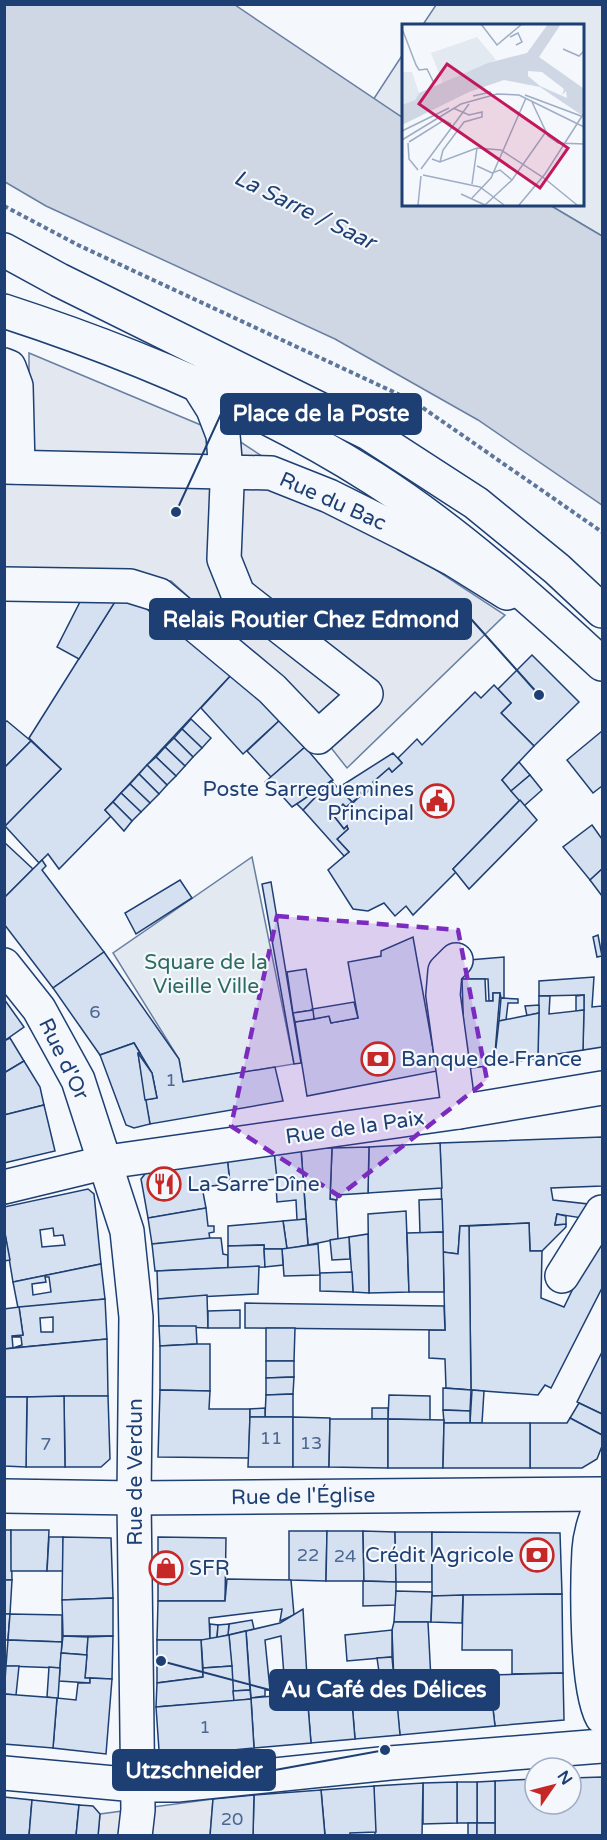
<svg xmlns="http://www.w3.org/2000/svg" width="607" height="1840" viewBox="0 0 607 1840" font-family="'Varela Round',sans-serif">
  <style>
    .green { fill: #e3e9f0; stroke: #687fa3; stroke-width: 1.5 }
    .parking { fill: #e3e8f0; stroke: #687fa3; stroke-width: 1.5 }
    .water { fill: #cfd7e4; stroke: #687fa3; stroke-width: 1.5 }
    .building { fill: #d5e0f0; stroke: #1d3f73; stroke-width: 1.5; fill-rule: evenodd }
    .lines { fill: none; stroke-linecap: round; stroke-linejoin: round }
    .minor-casing { stroke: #1d3f73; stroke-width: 36 }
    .major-casing { stroke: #1d3f73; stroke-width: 36 }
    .path { stroke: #5e769c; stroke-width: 4; stroke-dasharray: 4.5 3; stroke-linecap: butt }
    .minor { stroke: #f4f7fb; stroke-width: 33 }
    .major { stroke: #f4f7fb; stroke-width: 33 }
    .marked { fill: #7b2cbf; fill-opacity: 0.2; stroke: #7b2cbf; stroke-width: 4.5; stroke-dasharray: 12 8; stroke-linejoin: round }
    .labels { text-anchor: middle; stroke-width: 4.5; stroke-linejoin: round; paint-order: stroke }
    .number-label { font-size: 18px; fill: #4b6792 }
    .street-label { font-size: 21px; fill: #1d3f73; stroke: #f4f7fb }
    .poi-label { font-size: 21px; fill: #1d3f73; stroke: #f4f7fb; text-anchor: start }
    .park-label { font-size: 21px; fill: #2c6c60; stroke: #f4f7fb }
    .water-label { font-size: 22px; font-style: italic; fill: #1d3f73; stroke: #f4f7fb }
    .inset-road { fill: none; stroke: #9eadc5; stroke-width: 1.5 }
    .view { fill: #c2185b; fill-opacity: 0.15; stroke: #c2185b; stroke-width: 3 }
    .inset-edge { fill: none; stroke: #1d3f73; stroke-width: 3 }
    .leader { fill: none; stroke: #1d3f73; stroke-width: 2 }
    .callout-dot { fill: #1d3f73; stroke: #f4f7fb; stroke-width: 2 }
    .callout { fill: #1d3f73; stroke: #1d3f73; stroke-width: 2 }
    .callout-label { font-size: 22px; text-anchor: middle; font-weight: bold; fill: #fff }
  </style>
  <rect width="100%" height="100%" fill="#f4f7fb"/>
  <g class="green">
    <path d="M436,5H602V236L548,204H582V26H422Z"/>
    <path d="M403,54V118L373,100Z"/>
    <path d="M252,857L294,1064L183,1082L179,1059L113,953Z"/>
  </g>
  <g class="parking">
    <path d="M29,353L239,441L505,615L347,768L273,674L171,581L5,571L4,454L29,452Z"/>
    <path d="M213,1799L210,1835L98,1836L100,1814Z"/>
  </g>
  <path class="water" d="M5,4L235,5L403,118V204H548L602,236V505L478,420L335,339L46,206L5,182Z"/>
  <g class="building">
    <path d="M124,587L149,611L156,603L232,674L105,810L111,816L59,869L48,854L39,863L5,826L61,769L29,738Z"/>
    <path d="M83,596L118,597L79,659L57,647Z"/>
    <path d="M532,655L579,702L534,746L501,713L511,703L498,689Z"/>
    <path d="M234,672L281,719L243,754L201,708Z"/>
    <path d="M494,685L511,703L501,713L534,746L502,780L520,800L453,869L456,872L413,915L406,906L395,916L384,903L368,911L353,909L328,870L349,852L337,839L348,829L347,826L344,829L333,815L343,804L346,807L353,803L359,797L357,795L360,792L364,796L372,786L376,785L373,782L389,768L392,772L402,763L398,758L417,739L422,745L475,692L481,698Z"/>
    <path d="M191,719L211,738L202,748L182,729Z"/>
    <path d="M281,719L305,747L271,777L247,751Z"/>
    <path d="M7,721L31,741L4,768V723Z"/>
    <path d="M182,729L202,748L193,757L174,738Z"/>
    <path d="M602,731V786L593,793L567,760Z"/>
    <path d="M174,738L193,757L185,766L165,747Z"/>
    <path d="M31,741L61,769L4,827V768Z"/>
    <path d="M165,747L185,766L176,776L156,757Z"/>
    <path d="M305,747L333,780L292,807L276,789L273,792L265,782Z"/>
    <path d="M393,753L402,763L392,772L389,768L373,782L376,785L372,786L364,796L360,792L357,795L359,797L352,802L338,788Z"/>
    <path d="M156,757L176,776L167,785L147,765Z"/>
    <path d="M519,762L530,775L511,791L502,780Z"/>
    <path d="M147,765L167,785L159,794L139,774Z"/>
    <path d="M139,774L159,794L150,803L130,784Z"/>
    <path d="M530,775L542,790L524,806L511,791Z"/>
    <path d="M331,781L352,802L346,807L343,804L333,815L344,829L347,826L348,829L337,839L349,852L344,856L303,810Z"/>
    <path d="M331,781L303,810L297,804Z"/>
    <path d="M130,784L150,803L141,812L121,793Z"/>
    <path d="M121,793L141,812L132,821L113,802Z"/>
    <path d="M520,800L537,820L469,889L453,869Z"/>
    <path d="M113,802L132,821L124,831L105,810Z"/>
    <path d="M592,825L602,839V869L590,880L563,847Z"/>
    <path d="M4,842L33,869L4,898Z"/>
    <path d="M42,860L46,866L42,870L104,952L53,988L4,924V898Z"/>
    <path d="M602,869V896L590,880Z"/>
    <path d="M180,880L192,898L136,934L125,913Z"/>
    <path d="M271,882L301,1063L294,1064L262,884Z"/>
    <path d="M598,935L602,956L597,957L593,937Z"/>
    <path d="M413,937L437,1071L307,1096L295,1022L329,1016L331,1023L358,1018L348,962L381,956V951Z"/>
    <path d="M104,952L179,1059L183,1082L275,1067L283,1101L150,1124L145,1100L157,1098L152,1073L134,1043L100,1055L53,988Z"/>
    <path d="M504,957V998H501L500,993H493V1001H489L488,979H462L457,961Z"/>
    <path d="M306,969L313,1010L293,1013L287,972Z"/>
    <path d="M594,977L592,1007L602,1006V1047L583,1050L584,995L539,996V981Z"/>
    <path d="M462,979H485L486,1001H493V993H500L494,1065L465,1069Z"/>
    <path d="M584,995V1010L576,1011V996Z"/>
    <path d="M539,996H550L549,1014L584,1010L583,1050L538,1057Z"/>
    <path d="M501,998L518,999V1003H508L506,1020L499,1021Z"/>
    <path d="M4,999L24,1027L4,1041Z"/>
    <path d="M354,1002L358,1018L331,1023L329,1016L314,1019L312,1009Z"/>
    <path d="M539,1005V1013L527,1016L525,1006Z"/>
    <path d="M313,1010L314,1019L295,1022L293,1013Z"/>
    <path d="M539,1013L538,1058L494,1065L499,1021Z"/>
    <path d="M10,1038L24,1061L4,1073V1041Z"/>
    <path d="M134,1043L140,1053H138L150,1124L134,1128L126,1125L100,1055Z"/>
    <path d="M138,1053L152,1073L157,1098L145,1100Z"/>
    <path d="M24,1061L40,1087L44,1105L4,1115V1073Z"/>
    <path d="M44,1105L55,1151L4,1163V1115Z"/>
    <path d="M602,1137V1186L551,1188L553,1200L588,1204L582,1218L557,1214L555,1225L566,1224V1227L542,1251H530L529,1223L460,1226L458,1254L443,1252L440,1143Z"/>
    <path d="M440,1143L442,1188L368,1193L369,1147Z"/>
    <path d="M369,1147L368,1193L337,1195V1200L330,1199L332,1148Z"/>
    <path d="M301,1148H332L330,1199L336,1200L338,1239L308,1245Z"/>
    <path d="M301,1149L306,1219L297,1220L296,1200L277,1202L274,1151Z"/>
    <path d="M274,1151L277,1179L230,1184L227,1156Z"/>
    <path d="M227,1156L230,1184L202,1187L206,1208L148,1218L141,1179L149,1169Z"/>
    <path d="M88,1189L94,1194L101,1264L13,1282L4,1228V1207ZM53,1228L54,1236L63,1235L65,1245L42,1247L40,1230Z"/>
    <path d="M442,1199L443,1232L420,1233L419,1200Z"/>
    <path d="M206,1208L208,1226H214V1232L209,1233L210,1240L152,1244L148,1218Z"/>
    <path d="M406,1211L409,1292L369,1293L368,1214Z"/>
    <path d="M557,1214L566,1216V1224L555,1225Z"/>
    <path d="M306,1219L308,1245L287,1249L283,1221Z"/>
    <path d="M283,1221L287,1249H264V1245L228,1246V1226Z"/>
    <path d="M529,1223L530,1251H542L541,1298L564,1307L602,1229V1288L551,1388L545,1385L538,1395L471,1390L469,1226Z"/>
    <path d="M460,1226H469L471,1390L446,1388L445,1359L429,1358V1330H445L443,1252L458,1254Z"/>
    <path d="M4,1228L10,1260L4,1261Z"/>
    <path d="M443,1232L444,1292H409L407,1233Z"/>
    <path d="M368,1234L369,1293L353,1292L349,1237Z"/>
    <path d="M349,1237L350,1259L332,1260L330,1240Z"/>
    <path d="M210,1238H221L223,1254L228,1255V1268L155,1271L152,1244Z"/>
    <path d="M318,1244L320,1275L284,1276L282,1249Z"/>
    <path d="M264,1245L265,1267L228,1268V1246Z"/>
    <path d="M264,1249H282L283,1265L265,1267Z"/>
    <path d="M101,1264L105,1299L18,1308L13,1282ZM45,1277H49L51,1292L33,1295L32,1284L46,1282Z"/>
    <path d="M259,1266L258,1294L158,1299L157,1271Z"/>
    <path d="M352,1272L353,1292L320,1291V1273Z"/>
    <path d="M207,1295L208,1328L159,1326L158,1299Z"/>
    <path d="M105,1299L107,1339L13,1348L22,1345L21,1337H11L23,1335L19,1307ZM53,1317V1332H41L40,1318Z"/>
    <path d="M245,1303L444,1306L445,1330L245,1328Z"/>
    <path d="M19,1307L23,1335L12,1336L13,1348L4,1349V1309Z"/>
    <path d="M240,1310V1328H208V1311Z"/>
    <path d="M159,1326H196L197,1344L160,1346Z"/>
    <path d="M266,1328H295L294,1361H266Z"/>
    <path d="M107,1339L108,1396L4,1397V1349Z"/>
    <path d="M197,1344H210V1391L160,1390V1346Z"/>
    <path d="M602,1352V1414L577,1402Z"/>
    <path d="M266,1361H294V1377L266,1378Z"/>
    <path d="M294,1377L293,1394L266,1395V1378Z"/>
    <path d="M443,1388L471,1390L470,1411L443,1410Z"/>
    <path d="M160,1390L210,1391L209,1409H250L249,1458L158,1457Z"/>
    <path d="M472,1390L484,1391L482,1423H470Z"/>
    <path d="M293,1394V1417H265L266,1395Z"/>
    <path d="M389,1395L430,1396V1420L388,1419Z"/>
    <path d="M64,1396H108L110,1459L101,1467H65Z"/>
    <path d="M64,1396L65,1467H26L27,1397Z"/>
    <path d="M4,1397H27L26,1467L4,1466Z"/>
    <path d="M579,1403L602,1414V1435L570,1418Z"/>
    <path d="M265,1408V1417H250V1409Z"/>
    <rect x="372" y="1408" width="16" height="11"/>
    <path d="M443,1410L470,1411V1423H444Z"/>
    <path d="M250,1417H293V1467H248Z"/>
    <path d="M293,1417L330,1418L329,1467H293Z"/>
    <path d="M570,1418L602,1435V1446L597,1459L582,1468H530V1423H567Z"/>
    <path d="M330,1419H388V1468L329,1467Z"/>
    <path d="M388,1419L444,1420L443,1468H388Z"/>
    <path d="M444,1423H530V1468H443Z"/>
    <path d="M4,1530H11L12,1580H4Z"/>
    <path d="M11,1530H49L47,1571H11Z"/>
    <path d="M289,1531H327L326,1581L289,1580Z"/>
    <path d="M327,1531H363L364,1581H326Z"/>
    <path d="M363,1531L395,1532L396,1582L364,1581Z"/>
    <path d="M395,1532H432V1582H396Z"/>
    <path d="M432,1532L560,1533L562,1594L432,1596Z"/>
    <path d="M49,1537H63L64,1571H47Z"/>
    <path d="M63,1537L111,1538L113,1598L62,1600Z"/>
    <path d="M158,1537L226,1538L225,1601H158Z"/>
    <path d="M227,1579L291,1580L294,1615L280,1621L282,1609L209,1618L210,1640H157L158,1601H225Z"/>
    <path d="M4,1580H12L10,1614H4Z"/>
    <path d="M363,1581L396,1582V1605L363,1606Z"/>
    <path d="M396,1591L432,1592L431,1622H394Z"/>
    <path d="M562,1594L563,1673L512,1674V1650H462L463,1595Z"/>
    <path d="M463,1595L462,1623L431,1622L432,1596Z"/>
    <path d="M113,1598V1636H63L62,1600Z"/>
    <path d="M303,1609L308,1694L289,1695L285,1689L281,1636L265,1640L270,1690H265V1696L251,1698L246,1631L280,1623Z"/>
    <path d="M4,1614H10L8,1640H4Z"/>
    <path d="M10,1614L62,1615V1642L8,1640Z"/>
    <path d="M252,1620L254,1629L228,1635L229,1624Z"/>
    <path d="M394,1622H428L431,1680L394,1683L392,1630Z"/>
    <path d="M210,1624L218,1625L217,1638L210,1640Z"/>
    <path d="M229,1624L228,1635L217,1638L218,1625Z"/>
    <path d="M392,1630V1657L347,1661L345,1635Z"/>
    <path d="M246,1631L250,1690L233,1691L229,1635Z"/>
    <path d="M229,1635L232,1666L203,1668L201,1640Z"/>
    <path d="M63,1636L88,1637L87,1655L61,1653Z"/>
    <path d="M113,1636L112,1679L85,1678L88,1637Z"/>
    <path d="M8,1640L62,1642L60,1668L6,1666Z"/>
    <path d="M157,1640H201L203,1677L157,1683Z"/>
    <path d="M61,1653L87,1655L85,1678H90V1683L59,1681Z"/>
    <path d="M392,1657L395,1691L382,1692L377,1658Z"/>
    <path d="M6,1666H19L16,1695L4,1694Z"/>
    <path d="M232,1666L234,1701L156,1707L157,1683L203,1677V1668Z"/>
    <path d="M49,1667L60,1668L58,1699L47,1697Z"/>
    <path d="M563,1673L564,1720L495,1726L489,1675Z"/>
    <path d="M489,1675L495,1726L400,1735L394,1683Z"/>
    <path d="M90,1678L112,1679L106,1754L53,1748L57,1698L76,1700L78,1683H90Z"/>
    <path d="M382,1686V1692L396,1691L400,1735L355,1739L351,1690Z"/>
    <path d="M250,1690L251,1699L234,1701L233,1691Z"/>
    <path d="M351,1690L355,1739L311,1743L307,1694Z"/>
    <path d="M307,1693L311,1743L254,1748L251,1698Z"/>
    <path d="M4,1694L57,1698L53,1748L4,1744Z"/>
    <path d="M251,1699L254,1748L168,1756L159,1750L156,1707Z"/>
    <path d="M602,1777V1836H495V1781L535,1779V1804H571V1778Z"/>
    <path d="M495,1781V1823H477V1782Z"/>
    <rect x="457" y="1782" width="20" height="41"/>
    <path d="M457,1782V1823L423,1824V1783Z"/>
    <path d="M423,1783L422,1836H375L374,1786Z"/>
    <path d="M374,1786L376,1832L350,1833V1836L325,1835L321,1790Z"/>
    <path d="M321,1790L325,1836L253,1835L254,1795Z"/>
    <path d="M254,1795L253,1836H210L213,1799Z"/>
    <path d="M4,1797L32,1800L29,1836H4Z"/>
    <path d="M32,1800L79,1805L76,1836H29Z"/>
    <path d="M79,1805L93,1806L100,1814L98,1836H76Z"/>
    <rect x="468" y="1823" width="9" height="13"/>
    <rect x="477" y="1823" width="18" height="13"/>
  </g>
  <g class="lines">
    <g class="minor-casing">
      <g id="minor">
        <path d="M4,365L9,367L16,386L18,467"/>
        <path d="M4,467L271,473L329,496L405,534L454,560L507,593"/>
        <path d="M4,584L130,586L159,595L272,689L318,737L366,694L238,594L224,559L227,485L223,435L213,409L196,382"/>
        <path d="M456,960L445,971L443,995L459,1112"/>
        <path d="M4,965L39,1009L78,1080L127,1231L136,1317L134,1498L138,1810L135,1836"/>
        <path d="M4,1187L107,1162L459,1112L602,1088"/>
        <path d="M562,1276L602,1212"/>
        <path d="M4,1496L134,1498L602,1494"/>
        <path d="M602,1501C596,1517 590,1533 589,1550C587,1585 586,1689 602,1717"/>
      </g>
    </g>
    <g class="major-casing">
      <g id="major">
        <path d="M4,250L59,280L368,433L476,503L557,569L602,611"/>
        <path d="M4,311C133,353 258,405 373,478C456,531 530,598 602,664"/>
        <path d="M4,1773L136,1785H177L390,1763L602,1746"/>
      </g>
    </g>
    <path class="path" d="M4,206L78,245L413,401L602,532"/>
    <use href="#minor" class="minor"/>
    <use href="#major" class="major"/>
  </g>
  <path class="marked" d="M277,916L458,930L487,1080L339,1196L231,1126Z"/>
  <defs>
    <g id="civic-ring" transform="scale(1.725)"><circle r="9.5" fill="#f4f7fb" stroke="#c62828" stroke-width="1.5"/><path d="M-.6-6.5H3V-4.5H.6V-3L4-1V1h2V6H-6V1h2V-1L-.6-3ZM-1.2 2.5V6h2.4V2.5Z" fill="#c62828"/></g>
    <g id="bank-ring" transform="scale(1.725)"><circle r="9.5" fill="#f4f7fb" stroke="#c62828" stroke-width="1.5"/><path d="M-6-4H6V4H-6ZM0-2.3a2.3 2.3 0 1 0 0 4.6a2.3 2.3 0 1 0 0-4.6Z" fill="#c62828"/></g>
    <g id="restaurant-ring" transform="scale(1.725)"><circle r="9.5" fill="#f4f7fb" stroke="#c62828" stroke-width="1.5"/><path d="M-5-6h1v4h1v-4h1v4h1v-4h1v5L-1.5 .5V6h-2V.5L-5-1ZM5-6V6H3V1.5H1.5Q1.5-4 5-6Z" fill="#c62828"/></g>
    <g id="shop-ring" transform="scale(1.725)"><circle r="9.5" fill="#f4f7fb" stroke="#c62828" stroke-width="1.5"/><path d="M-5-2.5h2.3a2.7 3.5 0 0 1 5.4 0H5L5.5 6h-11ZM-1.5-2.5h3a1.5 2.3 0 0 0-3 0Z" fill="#c62828"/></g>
  </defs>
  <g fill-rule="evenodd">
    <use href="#civic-ring" x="437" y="801"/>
    <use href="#bank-ring" x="378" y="1059"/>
    <use href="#restaurant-ring" x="164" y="1184"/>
    <use href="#bank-ring" x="537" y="1555"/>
    <use href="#shop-ring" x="166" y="1568"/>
  </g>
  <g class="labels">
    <g class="number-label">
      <text x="95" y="1018">6</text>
      <text x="171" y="1086">1</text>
      <text x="271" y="1444">11</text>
      <text x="311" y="1449">13</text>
      <text x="46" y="1450">7</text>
      <text x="308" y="1561">22</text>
      <text x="345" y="1562">24</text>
      <text x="205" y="1733">1</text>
      <text x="232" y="1825">20</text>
    </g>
    <g class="street-label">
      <text transform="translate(333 501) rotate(24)" y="7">Rue du Bac</text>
      <text transform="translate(64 1059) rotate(64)" y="7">Rue d'Or</text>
      <text transform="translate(355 1127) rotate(-8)" y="7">Rue de la Paix</text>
      <text transform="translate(135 1472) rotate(-90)" y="7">Rue de Verdun</text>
      <text transform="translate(303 1496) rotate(-1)" y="7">Rue de l'Église</text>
    </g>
    <g class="poi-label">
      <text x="414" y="796" text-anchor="end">Poste Sarreguemines<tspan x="414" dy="24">Principal</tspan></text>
      <text x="401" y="1066">Banque de France</text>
      <text x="187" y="1191">La Sarre Dîne</text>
      <text x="514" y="1562" text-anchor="end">Crédit Agricole</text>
      <text x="189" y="1575">SFR</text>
    </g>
    <g class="park-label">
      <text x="206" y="969">Square de la<tspan x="206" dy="24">Vieille Ville</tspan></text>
    </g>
    <g class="water-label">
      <text transform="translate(305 209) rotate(26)" y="8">La Sarre / Saar</text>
    </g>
  </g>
  <g transform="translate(402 24)">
    <rect width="182" height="182" fill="#f4f7fb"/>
    <path d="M75,13L94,36L41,60L29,29ZM0,48H10L17,69L13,76L0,81Z" fill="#e3e9f0"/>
    <path d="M146,0H159L137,33L181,64V92L138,63L102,56L67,68L0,101V81L13,76L17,69L86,39L125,29ZM126,47L140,48L162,65L160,71L164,67L165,74L138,62L126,52Z" fill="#cfd7e4" fill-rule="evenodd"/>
    <path class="inset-road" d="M79,0L95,21L120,0M1,7L14,41L17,46L25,45L32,59M108,13L116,9L120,18L114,21M161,25L177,32L182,27M123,71L179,92M71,72L89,68M130,78L146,112L156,119L182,120M0,107L47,84M0,116L59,80L95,70L117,71L182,103M7,118L42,96L49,100M6,119L7,135L16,146M30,135L38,138L75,124L99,126L142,154L175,181M38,138L41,126L62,98L80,93V88L67,91L51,84M75,142L90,149L98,146L110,156M19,145L67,80M21,151L78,163L102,181M70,160L75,124M59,170L83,181M70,174L89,154L124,74M16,181L19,152M83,181L110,156L143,109M117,181L143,150L182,89"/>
    <path class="view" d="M45,40L166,124L138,164L17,80Z"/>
    <rect width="182" height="182" class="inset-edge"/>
  </g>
  <path class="leader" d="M176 512L221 414M539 695L471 619M161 1661L270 1690M385 1750L275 1770"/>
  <g class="callout-dot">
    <circle cx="176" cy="512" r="6"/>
    <circle cx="539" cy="695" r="6"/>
    <circle cx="161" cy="1661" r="6"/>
    <circle cx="385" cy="1750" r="6"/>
  </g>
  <g class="callout">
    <rect x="221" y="394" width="200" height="40" rx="6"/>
    <rect x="150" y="599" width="321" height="40" rx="6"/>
    <rect x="270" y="1670" width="229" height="40" rx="6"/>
    <rect x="113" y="1750" width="162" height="40" rx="6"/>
  </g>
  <g class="callout-label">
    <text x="321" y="421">Place de la Poste</text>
    <text x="311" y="627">Relais Routier Chez Edmond</text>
    <text x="384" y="1697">Au Café des Délices</text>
    <text x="194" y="1778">Utzschneider</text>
  </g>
  <rect width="607" height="1840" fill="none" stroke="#1d3f73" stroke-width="12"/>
  <g transform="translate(553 1786) rotate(55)"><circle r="28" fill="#f4f7fb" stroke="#9eadc5" stroke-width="1.5"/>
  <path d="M0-4.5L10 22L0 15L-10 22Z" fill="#c62828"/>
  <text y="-9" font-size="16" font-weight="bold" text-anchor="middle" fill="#1d3f73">N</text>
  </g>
</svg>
